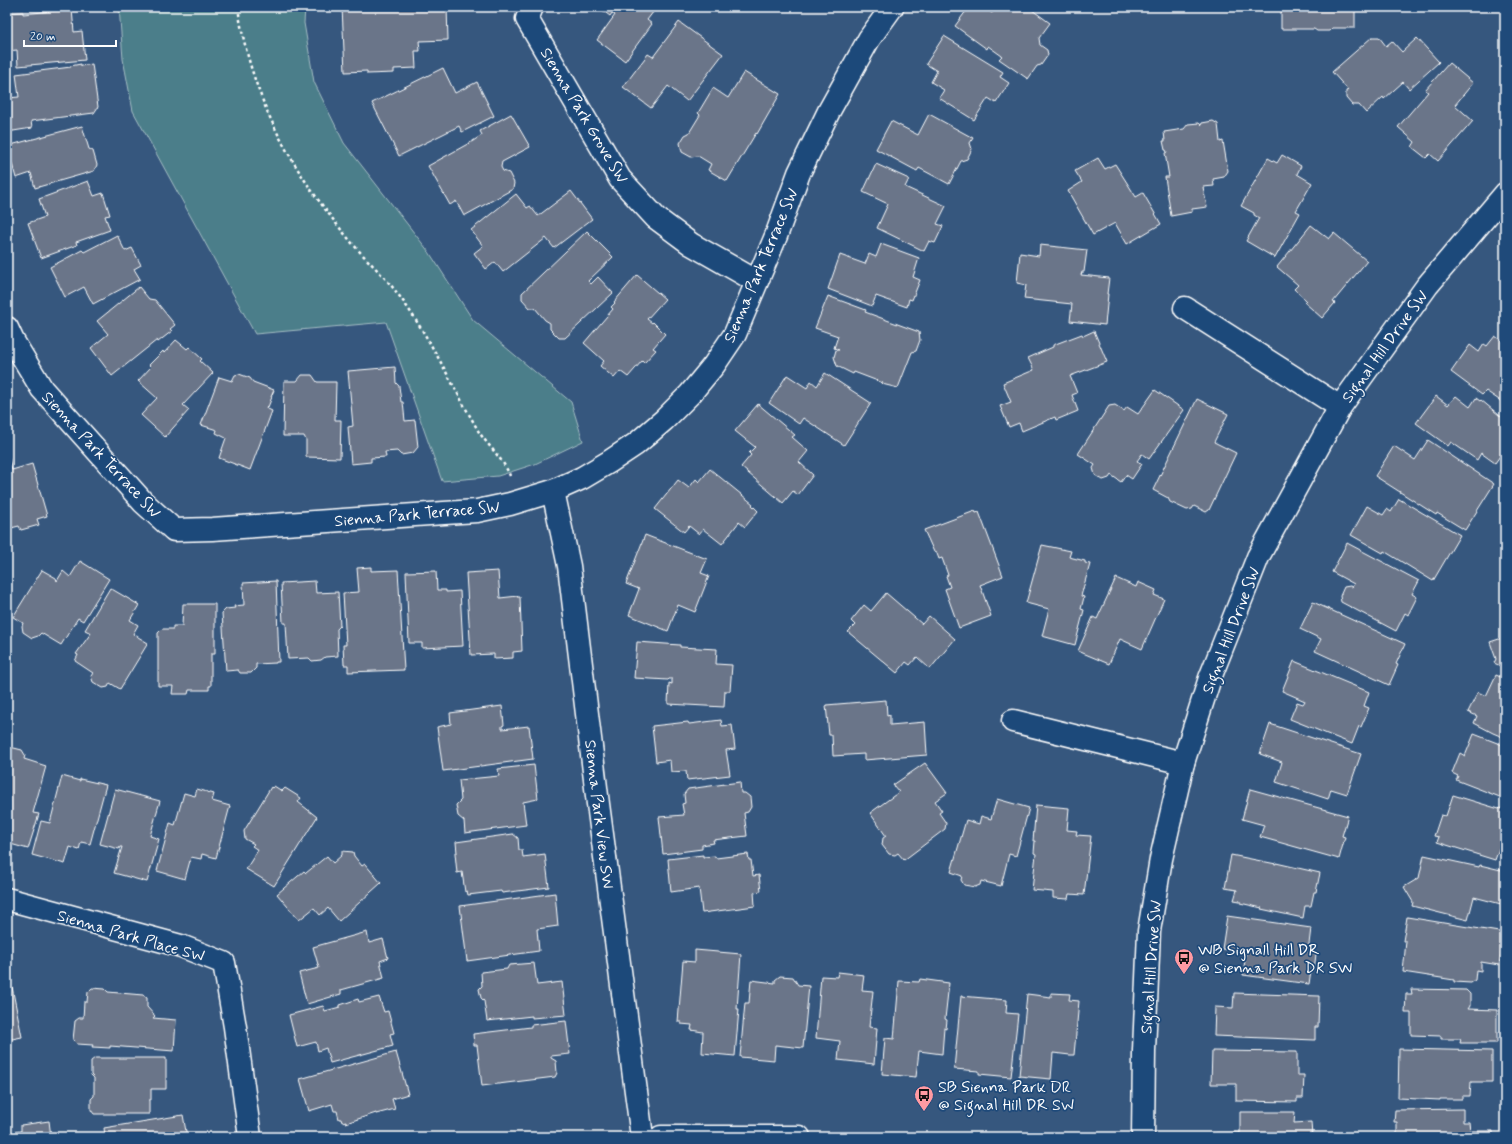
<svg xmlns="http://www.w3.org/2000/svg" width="1512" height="1144" viewBox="0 0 1512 1144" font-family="Mynerve,sans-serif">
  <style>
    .green { fill: #4b7e8a; stroke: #a5bec4 }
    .building { fill: #6a7589; stroke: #fff }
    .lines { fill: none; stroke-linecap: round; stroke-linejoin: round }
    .minor-casing { stroke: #fff; stroke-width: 25 }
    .tertiary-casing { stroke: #fff; stroke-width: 25 }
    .path { stroke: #fff; stroke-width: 2.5; stroke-dasharray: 3 3; stroke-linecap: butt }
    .minor { stroke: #1f4a7a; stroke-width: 22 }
    .tertiary { stroke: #1f4a7a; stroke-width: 22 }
    .labels { text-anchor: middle; stroke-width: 3.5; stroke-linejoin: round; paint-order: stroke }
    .street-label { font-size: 16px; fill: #fff; stroke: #1f4a7a }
    .poi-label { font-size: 16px; fill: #fff; stroke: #1f4a7a; text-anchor: start }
  </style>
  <rect width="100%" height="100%" fill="#36577e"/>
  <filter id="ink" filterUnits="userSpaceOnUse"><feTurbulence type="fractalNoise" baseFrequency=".025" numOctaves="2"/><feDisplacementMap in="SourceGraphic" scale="8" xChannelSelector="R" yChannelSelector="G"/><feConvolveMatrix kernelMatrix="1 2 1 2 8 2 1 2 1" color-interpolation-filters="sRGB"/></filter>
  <g filter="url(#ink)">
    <path class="green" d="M119,7H305L304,23L314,82L344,143L429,252L473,320L571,402L583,441L535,464L498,476L442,481L386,322L255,334L133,111L123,59Z"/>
    <g class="building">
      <path d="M342,7H447L448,40L419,41L420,51H415L416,68L394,69V73L367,74V71L345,72Z"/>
      <path d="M598,7H657L647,20L652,24L625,61L597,40L615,15L612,13L610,16Z"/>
      <path d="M969,7H983L992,13L996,7H1028L1050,23L1039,38L1040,45L1047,50L1048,55L1041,65L1037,66L1028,79L999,59L1002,56L988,46L987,49L955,26Z"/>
      <path d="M1281,7H1358V10H1355V28H1332L1329,31H1317L1314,29H1281Z"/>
      <path d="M72,9L74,32L82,31L85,60L18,66L17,50L7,51V13L23,12V14Z"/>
      <path d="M679,22L723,54L687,101L668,86L651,108L623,87L648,54L653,57Z"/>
      <path d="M944,36L1003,72L1000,77L1009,83L996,103L988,98L974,120L939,98L944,90L931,82L937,71L926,64Z"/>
      <path d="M1372,37H1379L1386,46L1392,41L1402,52L1417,38L1439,62L1409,89L1403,82L1384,99L1383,97L1366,113L1359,105H1352L1346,98V91L1348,90L1332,72Z"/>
      <path d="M1449,63L1473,83L1455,105L1473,121L1438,161L1430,154L1426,158L1412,147L1415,142L1398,127L1428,92L1425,90Z"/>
      <path d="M81,64V66L92,64L98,107L94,113L31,121L32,128L7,132V98L19,97L16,74L71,67L70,66Z"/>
      <path d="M443,68L455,93L477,82L494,116L462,132L459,126L399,156L372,103Z"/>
      <path d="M744,72L780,94L757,134L756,133L727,181L708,170L711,164L698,156L691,157L682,152L680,143L685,135L689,133L700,115L698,113L713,88L728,98Z"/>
      <path d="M511,114L530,147L502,162L501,167L503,171L509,173L514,183L513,189L464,216L456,201L450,205L428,166L473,141L482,135L480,131Z"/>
      <path d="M929,114L973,138L970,143L972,149L967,159L961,161L949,184L919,168L917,171L876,149L891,121L918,135Z"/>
      <path d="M1213,121L1218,124L1220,142L1223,141L1228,171L1224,177L1213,179L1214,186L1203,187L1207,207L1192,209V212L1171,216L1165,177H1169L1165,153L1167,152L1166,150H1165L1163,141H1165L1164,132L1184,129L1188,124L1199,123L1201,125L1202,123Z"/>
      <path d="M82,126L89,149L93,151L97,165L94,171L35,188L31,173L16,178L7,146Z"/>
      <path d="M1282,155L1301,166L1297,174L1312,183L1296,211L1300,213L1275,258L1246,241L1259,218L1254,215V213L1241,206L1268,158L1277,163Z"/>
      <path d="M1098,158L1105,169L1115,164L1136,197L1143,193L1161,224L1127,244L1115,223L1093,235L1068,191L1082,182L1075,171Z"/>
      <path d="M876,164L909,179L905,187L946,206L937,224L943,226L935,243L929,241L924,251L877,228L888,204L863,192Z"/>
      <path d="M88,181L94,196L103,193L110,215L105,216L110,230L76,242L77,245L41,258L28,223L45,217L39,199Z"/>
      <path d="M571,191L592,219L554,248L546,238L503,272L495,262L486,269L474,253L483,246L471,230L516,194L527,208L530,206L538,216Z"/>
      <path d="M1311,225L1329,239L1334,233L1367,261L1333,302L1335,303L1322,318L1304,302L1306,300L1294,289L1298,285L1277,267Z"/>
      <path d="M587,231L613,257L588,281L591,284L598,277L613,293L565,338H559L550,329V323L545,320L535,308H530L522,299V293Z"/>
      <path d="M117,235L125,251L132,248L141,265L134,269L140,279L93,304L84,287L65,297L50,267L82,250L84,252Z"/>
      <path d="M881,244L919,258L913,277L920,280L912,300L909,299L907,307L876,296L872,306L828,289L840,255L865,264L869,254L876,257Z"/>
      <path d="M1040,245L1087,250L1084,272H1082L1081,275L1109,278L1107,294H1108L1105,325L1070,321L1072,304L1024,299L1026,285L1017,283L1020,253L1039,256Z"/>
      <path d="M637,275L665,299L647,319L652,323L653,322L665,334L653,348L656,350L644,363L642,361L628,377L620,371L614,378L600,366L604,361L584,343L613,309L611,307L615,303L614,302Z"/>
      <path d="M139,287L149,299L155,300L175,325L170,329L172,331L158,342L157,340L112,376L91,348L108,334L97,321Z"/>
      <path d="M828,296L866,310L865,312L919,332L920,340L916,351L912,352L898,388L882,384L883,383L854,372L853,374L837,366L834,357L836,350H839L834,348L838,336L815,328Z"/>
      <path d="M1094,331L1107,362L1070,376L1077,393L1072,395L1078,411L1056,420L1055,417L1022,431L1019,423L1009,427L1000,406L1011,402L1003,383L1034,370L1028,358L1053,347V345L1082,334L1083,336Z"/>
      <path d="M1495,336L1505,343V404L1486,391L1482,395L1451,372L1470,345L1479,352L1484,344L1487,346Z"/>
      <path d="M176,340L187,349L189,347L202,359L200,361L213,373L183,405L189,410L165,437L141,415L157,398L138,381L151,367L149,365L163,351L164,353Z"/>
      <path d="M395,367L396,383L399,386L401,402H403L405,421L415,420L418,447L413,453L401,455L397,451L385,452L386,457L371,458V462L351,464L348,427L353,426L348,371Z"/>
      <path d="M825,373L871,403L844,445L803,418L799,424L769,403L787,375L807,388L811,381L817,386Z"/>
      <path d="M239,374L250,378L253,382L274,390L271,397H272L268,407L267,406L266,408L272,411L250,470L219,458L226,438L216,433L217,430L201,425L219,377L232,381L235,375Z"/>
      <path d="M302,375H312L317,382H336L335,420H341L340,458L306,457V440L304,436H283L284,381H297Z"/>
      <path d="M1155,390L1184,410L1149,459L1142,454L1137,461L1142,464L1132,479L1126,475L1121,482L1111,475L1109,478L1103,480L1095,475L1093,468L1095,465L1078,454L1109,406L1115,405L1124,411L1127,407L1138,414Z"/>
      <path d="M1436,396L1448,405L1456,396L1470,407L1476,398L1480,401L1481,400L1505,420V449L1495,463L1481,453L1477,460L1451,442L1448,446L1416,423Z"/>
      <path d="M1197,399L1228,414L1214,442L1236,453L1209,510L1206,512L1194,506L1192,509L1187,510L1170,502L1168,498L1153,490Z"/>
      <path d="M758,404L795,435L792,437L808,451L799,462L813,475L798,495L793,491L783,503L741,467L751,455L749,453L755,447L735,431Z"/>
      <path d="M1428,440L1494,484L1465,530L1437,513L1436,515L1375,476L1394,446L1415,460Z"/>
      <path d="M7,452L12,470L32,464L47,516L37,519L39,525L21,530L19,526L7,529Z"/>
      <path d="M710,469L753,504L752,505L758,511L745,527L739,522L722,544L703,529L699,534L689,526L684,532L655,509L678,480L689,488L696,479L699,482Z"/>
      <path d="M1399,499L1460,535L1433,581L1384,551L1383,553L1351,535L1367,506L1383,515L1387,509L1391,512Z"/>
      <path d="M975,511L976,513L979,512L1003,576L980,585L991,616L959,628L945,589L950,587L946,576L948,575L942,558L939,559L936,551L934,552L924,530Z"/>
      <path d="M645,535L707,559L701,573L709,576L695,612L678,605L668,631L629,615L639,589L626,584Z"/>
      <path d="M1347,543L1419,581L1412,594L1417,597L1408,615L1405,613L1396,631L1341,602L1340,596L1344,587L1350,586L1352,587L1354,584L1332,572Z"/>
      <path d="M1042,545L1071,551L1069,557L1085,561V563L1090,564L1081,596L1084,597L1081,609L1084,610L1075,645L1042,636L1049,609L1026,603Z"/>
      <path d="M80,561L109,579L83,621L78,618L61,645L41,633L38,636L32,638L23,632L22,626L23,623L13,617L42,570L56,578L57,581L63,571L70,577Z"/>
      <path d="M371,567V571L398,570L404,670L348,672V665H344L343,645H346L343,593L359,592L357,568Z"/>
      <path d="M436,571L437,590H446V592L460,591L463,646L422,648V643H409L406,572Z"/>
      <path d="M498,571L500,598L518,596L517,597H520L522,651L513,652V658L494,659V654L471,655L466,573Z"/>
      <path d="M1116,578L1136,587L1138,582L1156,590L1154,595L1164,599L1142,649L1120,639L1109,664L1078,651L1093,617L1097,619Z"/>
      <path d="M276,581L279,662H276V663L256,664V668L251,673H240L238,670L226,671L222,613L226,609L235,608L234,606L244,605L243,583Z"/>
      <path d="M315,581L316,593L338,592L340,626L337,629L338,656L325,657L321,660L312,661L309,658L288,659L286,623H283L281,583Z"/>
      <path d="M110,588L139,605L130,620L138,625L133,634L148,643L120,689L110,683L108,687L103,688L93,682L91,676L93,673L75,661L78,655L76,654L91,633L85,630Z"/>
      <path d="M886,593L922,624L929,616L955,639L930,669L917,657L910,665L906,662L897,673L848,632L855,625L851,621L864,605L871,611Z"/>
      <path d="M1313,602L1405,644L1396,664L1398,665L1389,685L1315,651L1321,639L1300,629Z"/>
      <path d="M183,604H215V654H211V686H209V690H189L188,694H172L173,686H158V633L162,629H173V626H182Z"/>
      <path d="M1505,637V668L1494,663L1496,659L1490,642Z"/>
      <path d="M637,642L680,645V647L717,649L716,664L732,665L730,691H725L724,707L668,704L669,683L672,684V679H669L668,680L634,678Z"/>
      <path d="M1294,661L1369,692L1364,706L1369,708L1361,727L1359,726L1352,744L1290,719L1297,702L1303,704L1305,701L1282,691Z"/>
      <path d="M1496,675L1505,679V738L1493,733L1474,723L1477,716L1468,712L1478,692L1486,696Z"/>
      <path d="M886,700L887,716L890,715V725L925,722L927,755L864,760V754L833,756L832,735H829L826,705Z"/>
      <path d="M502,706L504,725L502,726V729L529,726L533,759L443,771L437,727L451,724L450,713Z"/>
      <path d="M721,720L722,726L732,725L735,749L726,750L730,775L687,780L686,771L671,772L670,760L656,762L652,726L688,722L689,724Z"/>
      <path d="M1270,724L1361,754L1347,794L1331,789L1328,799L1276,782L1282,762L1260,754Z"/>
      <path d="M1474,734L1505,746V799L1456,780L1458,776L1452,773L1460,753L1465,756Z"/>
      <path d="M10,747L22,750L25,755L24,759L46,766L33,813L39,814L28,849L7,843V749Z"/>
      <path d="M925,763L947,793L935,801L942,811L939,813L946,823L945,829L904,860L898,853L895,855L889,854L882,845L883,838L886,836L870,813L899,792L893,785Z"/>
      <path d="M534,765L538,799L523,802L526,825L465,833L464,821L458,816L456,805L461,800L459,780L499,776L498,769Z"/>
      <path d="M62,776L80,781V779L106,785L90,844L81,842L79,850L70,847L65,864L32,855L41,821L50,823Z"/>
      <path d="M740,782L741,793H745L750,797L751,807L748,812L744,813L747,836L713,840L714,843L702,845V849L663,854L659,817L684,815L682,804L685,803L684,794L688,789Z"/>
      <path d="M274,786L282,791L285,788L301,798L298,802L317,817L274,886L246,869L258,850L252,846L254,844L245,839L244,831L271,787L272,788Z"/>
      <path d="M115,789L160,801L150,836L159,839L147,882L114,873L122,847H120L119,849L100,844Z"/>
      <path d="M197,789L214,794L212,801L230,806L216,858L202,854L201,859L191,857L185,879L157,871L170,823L175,825L184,793L195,796Z"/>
      <path d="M1250,789L1348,816L1342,836L1345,837L1339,859L1260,837L1264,825L1242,819Z"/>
      <path d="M1453,795L1499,809L1500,808L1505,810V847L1500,846L1495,860L1437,842L1439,837L1434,836L1441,815L1446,816Z"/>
      <path d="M997,799L1029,808L1016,856L1009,854L1001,886L981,881L980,885L975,887L964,885L961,880L962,876L951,872L966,820L979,824L981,816L991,819Z"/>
      <path d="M1036,805L1069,808L1067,830L1077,831L1076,835L1091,836L1084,895L1069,894L1068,899L1053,898V892L1032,890L1036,854L1034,853L1035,841H1033Z"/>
      <path d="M513,834L518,838L519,850H522L523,857L545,854L549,887L502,893L501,891L468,895L467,891L465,892L462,872L457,873L455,853H457L456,842Z"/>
      <path d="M342,851L353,852L354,856L362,866L365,864L381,883L339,921L328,908L320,915L314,908L299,920L277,894L304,871L306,873L327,856L333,863L342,855Z"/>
      <path d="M748,854L749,860H751L753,876L759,875L761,891L754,892L755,906L702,913L699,888L671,892L668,859L703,855V857L715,856L716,858Z"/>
      <path d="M1231,855L1276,864V863L1320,873L1316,892H1314L1311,906H1305L1303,918L1261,909L1262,908L1240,903V901L1234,900L1237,890L1225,888Z"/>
      <path d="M1424,855L1479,867L1480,865L1505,871V905L1474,897L1468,920L1412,906L1413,902L1404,887L1419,878Z"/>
      <path d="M555,893L558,926L537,929L539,951L467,961L460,906Z"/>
      <path d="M1227,916L1311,928L1308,952L1316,954L1314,970H1311L1309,984L1243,975L1246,952L1222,949Z"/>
      <path d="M1407,917L1505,933L1499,965L1481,962V971L1476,970L1475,980L1471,983L1454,982V980L1403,972L1406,941H1403Z"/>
      <path d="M367,932L369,943L383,939L388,958L380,961L384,978L341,990V994L307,1004L299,973L319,968L313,947Z"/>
      <path d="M695,950L741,954L737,1009H739L735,1056L702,1053L703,1032L691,1030L692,1025L681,1024V1022H678L683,961L695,962Z"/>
      <path d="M534,963L537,985L562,982L566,1015L532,1018V1016L487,1021L484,1001L481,998L479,989L482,986L481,972L507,969L509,965Z"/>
      <path d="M838,972L864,975L862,990L873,991L869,1027L877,1028L874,1064L838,1060L840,1041L816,1038L821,976L837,977Z"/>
      <path d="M780,976L793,977L798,985L809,986L803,1048L775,1045L774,1060L740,1057L745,1003H749L751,980L775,983V980Z"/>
      <path d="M920,979L949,983L945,1019L947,1020L946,1029L944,1028L942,1054L919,1051L916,1077L882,1074L885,1038L894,1039L899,981L919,982Z"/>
      <path d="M12,987L22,1037L7,1040V988Z"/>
      <path d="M92,988L105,989L108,992L143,995L147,998V1007L155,1016L153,1018L176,1020L174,1051L110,1046V1048L92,1047L93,1045L77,1044L73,1040L75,1021L79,1018H83L84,1002H87L88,992Z"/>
      <path d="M1411,989L1466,990L1470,994V1006L1468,1009L1497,1010V1043H1460L1461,1039H1441V1036L1411,1035V1013H1405L1406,994H1412Z"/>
      <path d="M1051,993L1070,994L1069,1000L1079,1001L1074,1055H1070L1053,1053L1051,1079L1019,1076L1027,994L1051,997Z"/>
      <path d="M1234,993L1319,996L1318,1027H1315V1040L1214,1036L1215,1007L1233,1008Z"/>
      <path d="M961,996L1007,1000L1006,1013L1018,1014L1011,1077L979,1074V1071L954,1069Z"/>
      <path d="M379,997L384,1012L388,1011L394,1033L390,1034L393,1046L330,1063L326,1048L318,1051L316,1042L297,1047L289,1015L323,1006L325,1011L340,1007V1005L358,999L359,1002Z"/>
      <path d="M566,1021L570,1054L551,1056V1058L556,1061L557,1073L555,1077L482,1086L477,1045H474L473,1034L531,1027V1025Z"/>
      <path d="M1399,1049L1492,1051V1082H1471L1470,1096H1462V1099H1440V1100L1398,1098Z"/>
      <path d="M1212,1051L1297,1052V1075H1304L1303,1098H1297V1102L1236,1101V1084H1211Z"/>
      <path d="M396,1052L408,1094L392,1099L395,1109L376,1114V1113L346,1123V1121L342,1122L341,1119H339L337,1111H334L332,1104L309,1111L300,1079Z"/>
      <path d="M95,1058H166V1089H151V1100H149V1114H94L91,1110V1099L94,1096V1078L91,1075V1061Z"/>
      <path d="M1463,1109V1122H1469L1470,1131H1493V1137H1397V1122H1394L1395,1110Z"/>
      <path d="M1240,1112H1295L1294,1123L1311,1122L1312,1137H1216V1133H1240Z"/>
      <path d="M183,1115L187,1137H104L105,1135L104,1128Z"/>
      <path d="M49,1121L51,1137H7V1133L21,1131V1125Z"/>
    </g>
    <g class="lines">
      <g class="minor-casing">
        <g id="minor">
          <path d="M532,7L527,19L620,179L656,218L691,244L756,281"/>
          <path d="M1185,308L1340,407"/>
          <path d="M7,328L13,341L42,389L143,502L174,530L212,529L444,513L477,511L510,504L553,491L582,478L609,462L636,444L664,420L690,394L714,365L735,334L776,236L799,173L829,111L869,39L892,7"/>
          <path d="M553,491L569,566L598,804L642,1137"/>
          <path d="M1013,721L1183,763"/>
          <path d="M7,899L181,946L224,963L235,1027L250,1137"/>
        </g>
      </g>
      <g class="tertiary-casing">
        <g id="tertiary">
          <path d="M661,1137H799"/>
          <path d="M1143,1137L1144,1051L1149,931L1161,859L1183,763L1210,678L1258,557L1340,407L1427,286L1505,194"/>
        </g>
      </g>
      <path class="path" d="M238,7C250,96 291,170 348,238C362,256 380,271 394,289C425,329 446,373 470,416C473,421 476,427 479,432C489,447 504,460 510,476"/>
      <use href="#minor" class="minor"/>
      <use href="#tertiary" class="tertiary"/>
    </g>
  </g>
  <defs>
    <g id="bus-pin" transform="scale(1)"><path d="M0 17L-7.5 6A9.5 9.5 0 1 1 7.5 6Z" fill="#ff9aa2" stroke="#1f4a7a"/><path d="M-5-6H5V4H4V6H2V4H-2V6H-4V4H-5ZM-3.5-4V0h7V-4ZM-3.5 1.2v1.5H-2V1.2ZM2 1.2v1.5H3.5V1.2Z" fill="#111"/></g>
  </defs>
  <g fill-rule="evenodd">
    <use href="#bus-pin" x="1184" y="958"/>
    <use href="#bus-pin" x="924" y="1095"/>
  </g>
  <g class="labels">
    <g class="street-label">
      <text transform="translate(585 115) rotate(59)" y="6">Sienna Park Grove SW</text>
      <text transform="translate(760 265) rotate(-67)" y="6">Sienna Park Terrace SW</text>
      <text transform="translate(1384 346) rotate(-54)" y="6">Signal Hill Drive SW</text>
      <text transform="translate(102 454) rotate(47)" y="6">Sienna Park Terrace SW</text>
      <text transform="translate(417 513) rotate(-5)" y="6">Sienna Park Terrace SW</text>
      <text transform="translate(1230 630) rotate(-69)" y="6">Signal Hill Drive SW</text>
      <text transform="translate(600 814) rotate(83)" y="6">Sienna Park View SW</text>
      <text transform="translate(131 935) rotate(16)" y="6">Sienna Park Place SW</text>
      <text transform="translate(1150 967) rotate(-86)" y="6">Signal Hill Drive SW</text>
    </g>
    <g class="poi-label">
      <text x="1198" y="955">WB Signall Hill DR<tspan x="1198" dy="18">@ Sienna Park DR SW</tspan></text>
      <text x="938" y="1092">SB Sienna Park DR<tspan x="938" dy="18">@ Signal Hill DR SW</tspan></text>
    </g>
  </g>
  <rect width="1512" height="1144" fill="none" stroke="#1f4a7a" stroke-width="24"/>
  <rect x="12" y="12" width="1488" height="1120" fill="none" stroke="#fff" stroke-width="1.5" filter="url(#ink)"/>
  <path d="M24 40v6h92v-6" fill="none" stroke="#ffffff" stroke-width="2"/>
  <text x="30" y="40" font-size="12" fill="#ffffff" stroke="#1f4a7a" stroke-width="3" paint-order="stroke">20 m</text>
</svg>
